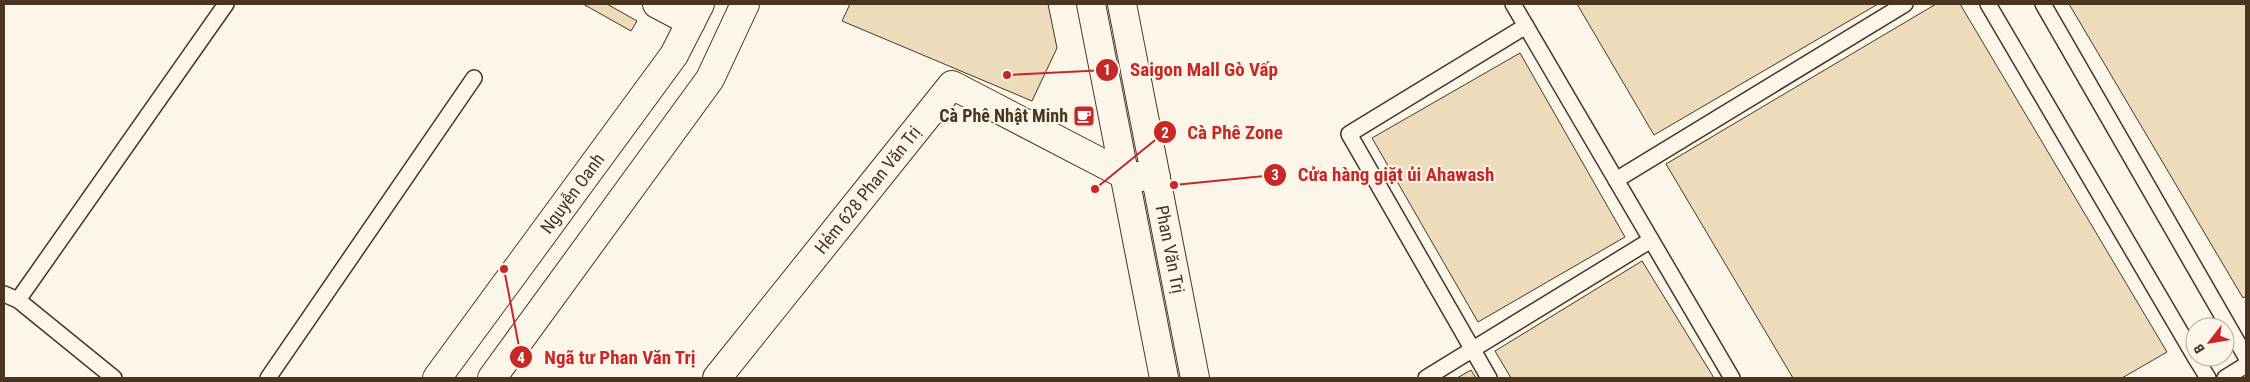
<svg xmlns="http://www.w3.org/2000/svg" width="2250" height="382" viewBox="0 0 2250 382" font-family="'Roboto Condensed',sans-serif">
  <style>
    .building { fill: #ecdcbc; stroke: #4a3520 }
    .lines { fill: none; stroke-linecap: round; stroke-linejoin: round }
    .lane-casing { stroke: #4a3520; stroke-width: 18 }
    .street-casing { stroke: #4a3520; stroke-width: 30 }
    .secondary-casing { stroke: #4a3520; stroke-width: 30 }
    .primary-casing { stroke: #4a3520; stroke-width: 30 }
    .lane { stroke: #fbf6e9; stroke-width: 15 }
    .street { stroke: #fbf6e9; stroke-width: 28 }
    .secondary { stroke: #fbf6e9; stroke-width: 28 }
    .primary { stroke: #fbf6e9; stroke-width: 28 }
    .labels { text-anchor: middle; stroke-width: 4; stroke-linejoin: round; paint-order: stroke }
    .poi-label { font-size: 18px; font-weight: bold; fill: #4a3520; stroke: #fbf6e9; text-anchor: end }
    .street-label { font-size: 18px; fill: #4a3520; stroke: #fbf6e9 }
    .leader { fill: none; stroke: #c62828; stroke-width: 2 }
    .callout-dot { fill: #c62828; stroke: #fbf6e9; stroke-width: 2 }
    .mark-label { font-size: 15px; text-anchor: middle; font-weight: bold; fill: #fff }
    .callout-label { font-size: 19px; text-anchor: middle; font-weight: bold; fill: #c62828; stroke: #fbf6e9; stroke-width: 4; stroke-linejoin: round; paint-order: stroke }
  </style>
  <rect width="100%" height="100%" fill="#fbf6e9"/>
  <g class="building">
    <path d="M583,4H607L637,21L631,31Z"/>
    <path d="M850,4H1048L1057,48L1032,101L842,21Z"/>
    <path d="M1577,4H1878L1654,135Z"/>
    <path d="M1936,4H1960L2167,352L2122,378H1793L1666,164Z"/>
    <path d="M2069,4H2246V296L2243,298Z"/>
    <path d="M1520,53L1625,237L1478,322L1372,138Z"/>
    <path d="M1642,261L1714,378H1511L1495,351Z"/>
    <path d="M1471,370L1476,378H1457Z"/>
  </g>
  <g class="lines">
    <g class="lane-casing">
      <g id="lane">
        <path d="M1513,4L1732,378"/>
        <path d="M1988,4L2195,357"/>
        <path d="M2043,4L2246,357"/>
        <path d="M1616,180L1905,4"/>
        <path d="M4,294L18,300L114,378"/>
        <path d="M18,300L226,4"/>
        <path d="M2195,357L2208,378"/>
        <path d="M268,378L474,78"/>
        <path d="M1426,378L1651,240"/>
        <path d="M1489,378L1349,134L1526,26"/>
        <path d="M2225,378L2246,365"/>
      </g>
    </g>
    <g class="street-casing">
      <g id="street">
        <path d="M657,4L691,22"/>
        <path id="s1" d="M717,378L952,85L1125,175L1156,178"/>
      </g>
    </g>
    <g class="secondary-casing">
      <g id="secondary">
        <path d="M1091,4L1164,378"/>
        <path id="s2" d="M1122,4L1195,378"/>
      </g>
    </g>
    <g class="primary-casing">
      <g id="primary">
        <path id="s3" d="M437,378L674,55L700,4"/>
        <path d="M492,378L710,79L745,4"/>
      </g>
    </g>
    <use href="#lane" class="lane"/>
    <use href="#street" class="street"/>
    <use href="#secondary" class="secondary"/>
    <use href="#primary" class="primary"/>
  </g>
  <defs>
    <g id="cafe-square" transform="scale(1.125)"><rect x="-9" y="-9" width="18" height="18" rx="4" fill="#c62828" stroke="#fbf6e9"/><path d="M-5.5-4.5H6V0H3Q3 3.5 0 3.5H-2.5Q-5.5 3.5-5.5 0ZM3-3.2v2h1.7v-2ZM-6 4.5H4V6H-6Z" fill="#fff"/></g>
  </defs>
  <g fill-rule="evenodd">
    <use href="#cafe-square" x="1084" y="116"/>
  </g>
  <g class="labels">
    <g class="poi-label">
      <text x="1068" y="122">Cà Phê Nhật Minh</text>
    </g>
    <g class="street-label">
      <text dy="6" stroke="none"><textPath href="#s1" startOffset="241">Hẻm 628 Phan Văn Trị</textPath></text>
      <text dy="6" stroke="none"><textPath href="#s3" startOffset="229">Nguyễn Oanh</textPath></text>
      <text dy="6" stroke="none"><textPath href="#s2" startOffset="250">Phan Văn Trị</textPath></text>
    </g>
  </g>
  <path class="leader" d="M1007 75L1107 70M1095 189L1165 132M1174 185L1275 175M504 269L521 357"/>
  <g class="callout-dot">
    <circle cx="1007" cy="75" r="5"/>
    <circle cx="1095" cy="189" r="5"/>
    <circle cx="1174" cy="185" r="5"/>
    <circle cx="504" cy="269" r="5"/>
    <circle cx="1107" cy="70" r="12"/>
    <circle cx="1165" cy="132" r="12"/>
    <circle cx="1275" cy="175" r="12"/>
    <circle cx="521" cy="357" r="12"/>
  </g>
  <g class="mark-label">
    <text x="1107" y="75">1</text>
    <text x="1165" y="138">2</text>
    <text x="1275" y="180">3</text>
    <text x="521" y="363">4</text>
  </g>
  <g class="callout-label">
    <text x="1204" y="76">Saigon Mall Gò Vấp</text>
    <text x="1235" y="139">Cà Phê Zone</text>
    <text x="1396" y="181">Cửa hàng giặt ủi Ahawash</text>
    <text x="620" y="364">Ngã tư Phan Văn Trị</text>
  </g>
  <rect width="2250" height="382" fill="none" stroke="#4a3520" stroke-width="10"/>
  <g transform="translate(2210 342) rotate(239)"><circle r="24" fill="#fbf6e9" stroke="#b4a999"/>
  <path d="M0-4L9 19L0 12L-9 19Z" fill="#c62828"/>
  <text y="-8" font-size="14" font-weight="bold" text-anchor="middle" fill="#4a3520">B</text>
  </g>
</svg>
